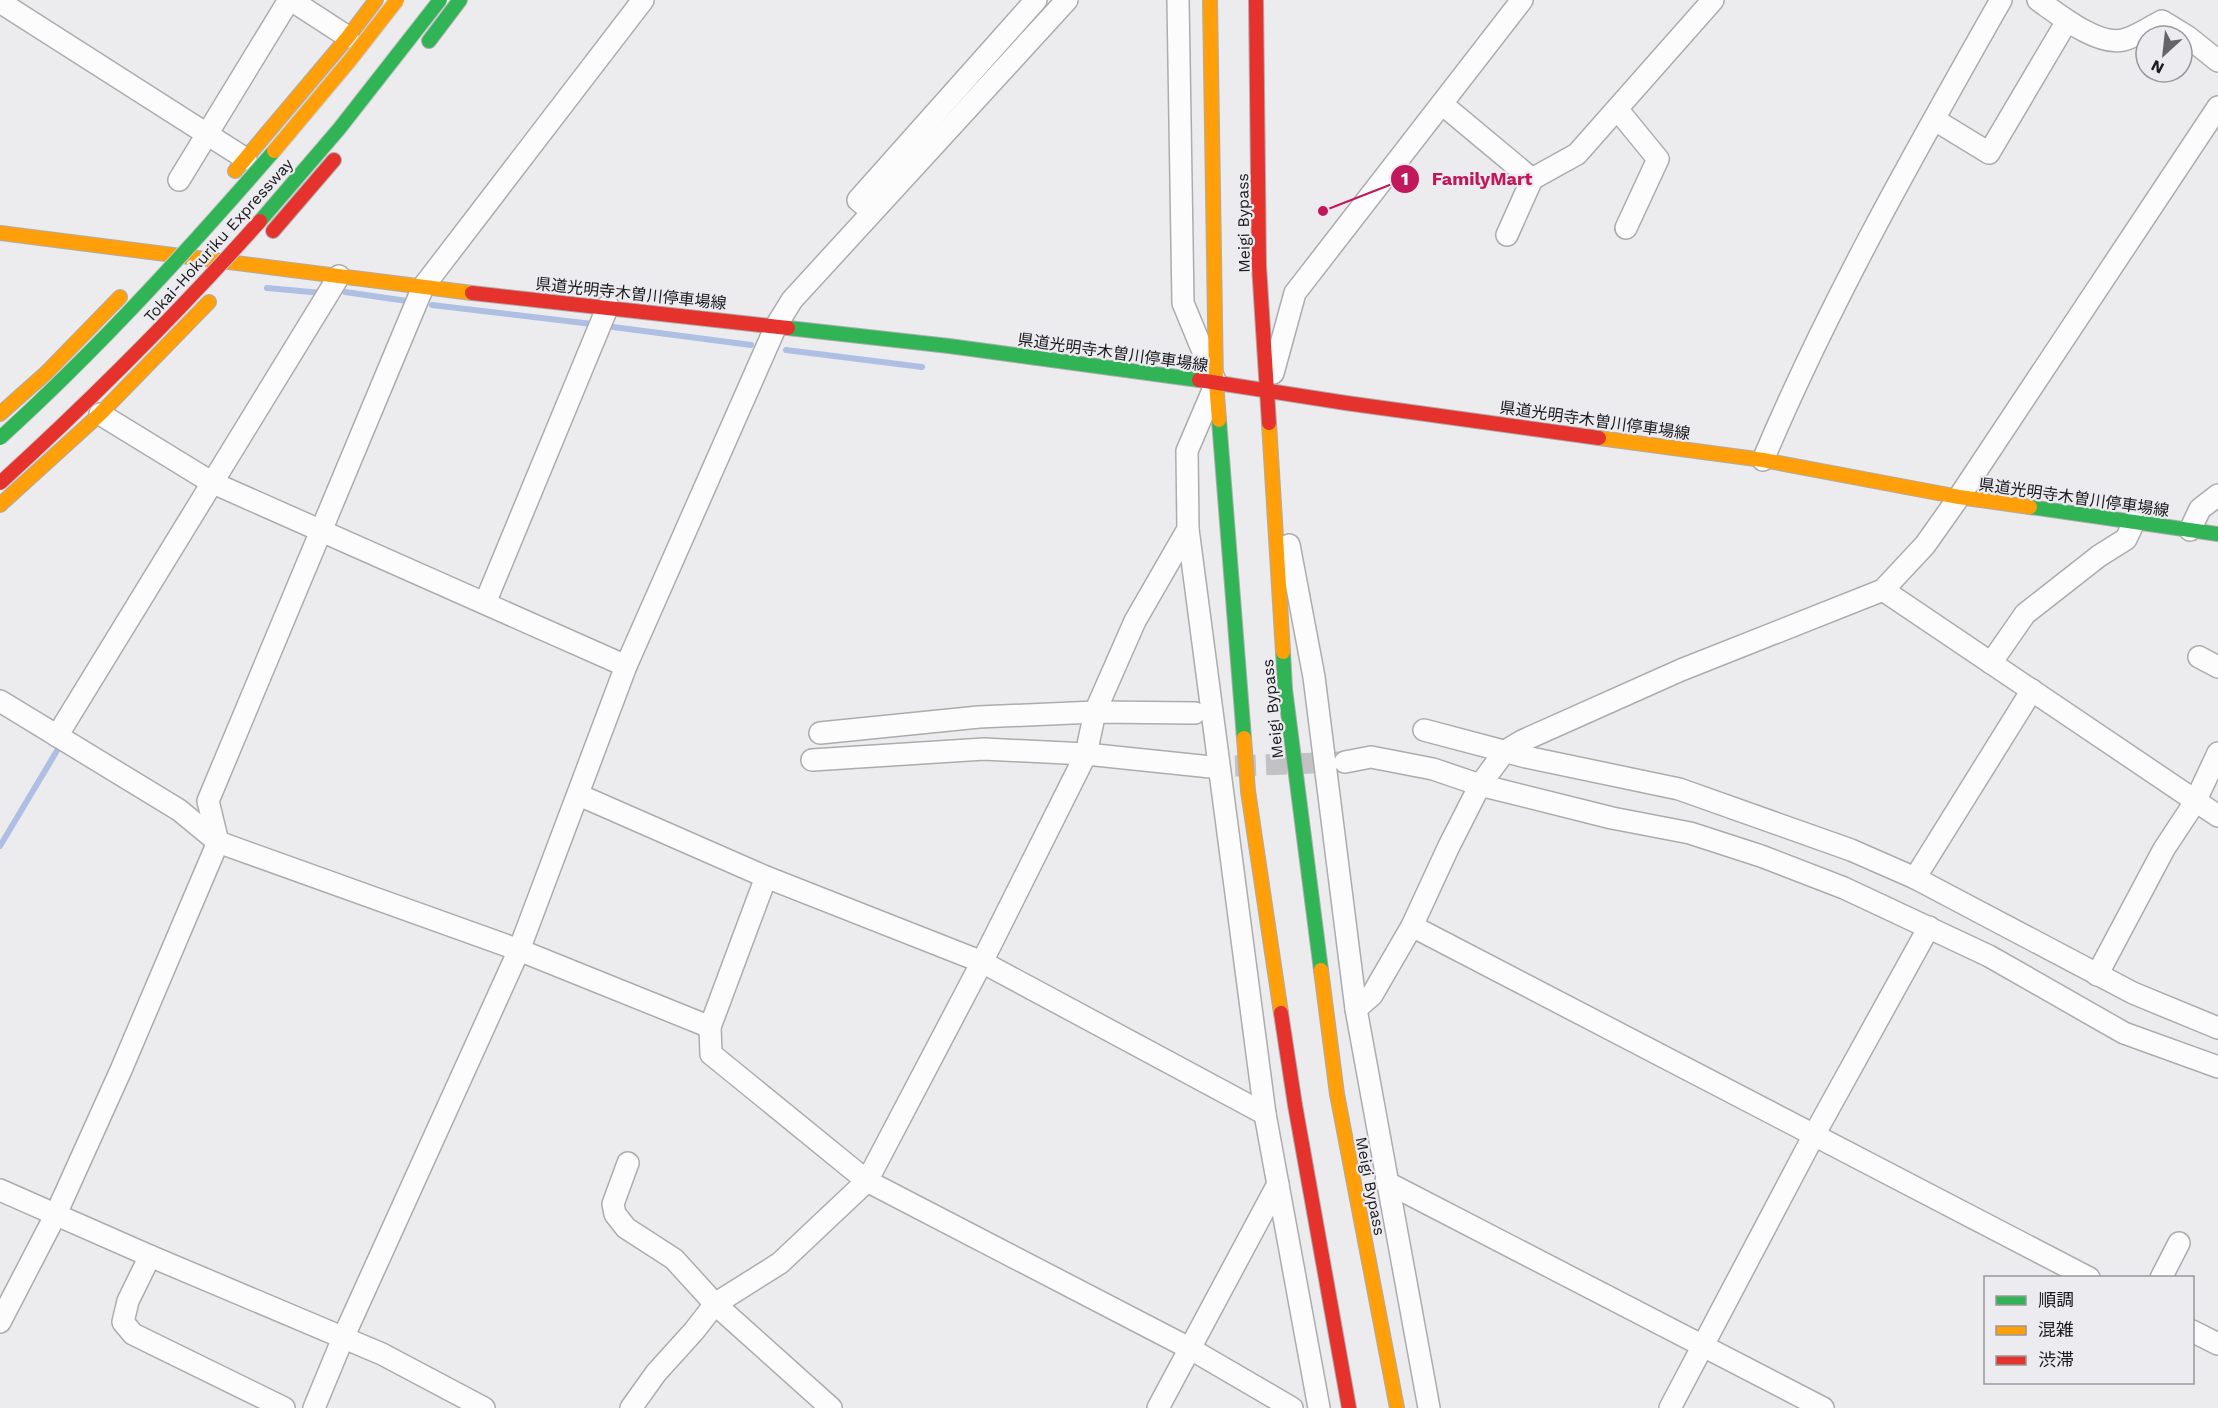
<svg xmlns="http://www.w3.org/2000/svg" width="2218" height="1408" viewBox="0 0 2218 1408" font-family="'Work Sans','Noto Sans JP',sans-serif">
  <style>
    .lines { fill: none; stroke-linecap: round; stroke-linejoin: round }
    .stream { stroke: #aebfe3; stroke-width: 6 }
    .street-tunnel { stroke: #c2c2c5; stroke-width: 21; stroke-dasharray: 21 10; stroke-linecap: butt }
    .street-casing { stroke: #acacaf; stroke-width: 24 }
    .fast-casing { stroke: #acacaf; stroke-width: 16 }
    .slow-casing { stroke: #acacaf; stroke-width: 16 }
    .jam-casing { stroke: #acacaf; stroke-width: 16 }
    .street { stroke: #fcfcfd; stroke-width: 21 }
    .fast { stroke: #30b455; stroke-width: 14 }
    .slow { stroke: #ff9f0a; stroke-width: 14 }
    .jam { stroke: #e5322d; stroke-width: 14 }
    .fast-bridge-casing { stroke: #cacacc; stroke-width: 16; stroke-linecap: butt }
    .slow-bridge-casing { stroke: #cacacc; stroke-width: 16; stroke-linecap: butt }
    .jam-bridge-casing { stroke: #cacacc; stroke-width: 16; stroke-linecap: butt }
    .fast-bridge { stroke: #30b455; stroke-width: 14 }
    .slow-bridge { stroke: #ff9f0a; stroke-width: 14 }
    .jam-bridge { stroke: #e5322d; stroke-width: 14 }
    .labels { text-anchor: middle; stroke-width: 4.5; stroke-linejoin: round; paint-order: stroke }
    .street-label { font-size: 16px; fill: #1c1c1e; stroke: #ebebf0 }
    .leader { fill: none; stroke: #c2185b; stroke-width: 2 }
    .callout-dot { fill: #c2185b; stroke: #ebebf0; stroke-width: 2 }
    .mark-label { font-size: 18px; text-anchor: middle; font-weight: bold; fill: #fff }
    .callout-label { font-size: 18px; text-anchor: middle; font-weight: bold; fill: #c2185b; stroke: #ebebf0; stroke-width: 4.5; stroke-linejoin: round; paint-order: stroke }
  </style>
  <rect width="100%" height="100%" fill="#ececef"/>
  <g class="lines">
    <g class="stream">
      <path d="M267,288L322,293"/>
      <path d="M345,292L407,301"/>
      <path d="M432,305L592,324"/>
      <path d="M613,327L751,345"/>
      <path d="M786,350L922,367"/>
      <path d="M0,846L58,749"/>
    </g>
    <path class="street-tunnel" d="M1235,766L1341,762"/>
    <g class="street-casing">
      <g id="street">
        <path d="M291,0L348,37"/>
        <path d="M1178,0L1183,303L1216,383L1187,451L1188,529L1265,1114L1319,1408"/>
        <path d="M2038,0C2058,14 2097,46 2123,40C2136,37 2150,27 2162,21L2188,37L2218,61"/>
        <path d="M0,2L246,159"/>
        <path d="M1442,104L1532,179L1577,154L1713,0"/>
        <path d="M1617,109L1658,159L1626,228"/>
        <path d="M1935,120L1989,153L2067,21"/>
        <path d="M179,180L289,0"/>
        <path d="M872,212L858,200L1036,0"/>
        <path d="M1507,235L1532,179"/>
        <path d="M1273,373L1295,293L1522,0"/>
        <path d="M100,414L211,482L626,666"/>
        <path d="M1763,460C1830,301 1916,150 2001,0"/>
        <path d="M2190,530L2200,509L2218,495"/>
        <path d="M1289,545L1314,677L1356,1009L1429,1408"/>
        <path d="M1883,590L2218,816"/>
        <path d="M485,603L608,306"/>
        <path d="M2199,657L2218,667"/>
        <path d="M1991,663L2025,614L2099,556L2126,539L2134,522"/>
        <path d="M0,701L179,810L218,842L519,950L710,1027"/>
        <path d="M1424,730L1526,757L1679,789L1851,850L1915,878L2133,993L2218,1028"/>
        <path d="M820,733L979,717L1095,712L1195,713"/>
        <path d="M57,736L339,276"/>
        <path d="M812,760L984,749L1086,754L1211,767"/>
        <path d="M1345,762L1371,757L1433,769L1480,785L1612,818L1690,833L1761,856L1844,888L1989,956L2124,1033L2218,1067"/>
        <path d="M579,795L766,877L982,962L1265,1114"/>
        <path d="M766,877L710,1027L711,1054L867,1181L1189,1348L1292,1408"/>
        <path d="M1915,878L2032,690"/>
        <path d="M1412,926L2089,1278"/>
        <path d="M2097,975L2164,849L2195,802L2218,753"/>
        <path d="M1356,1009L1372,995L1412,926L1449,846L1480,785L1505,751L1522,741L1681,670L1883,590L1925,545L1959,497L2218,107"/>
        <path d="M628,1163L613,1204L615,1214L626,1228L674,1259L715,1304L831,1408"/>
        <path d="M1386,1182L1823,1408"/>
        <path d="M0,1190L150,1256L382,1354L484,1408"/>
        <path d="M150,1256L128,1301L123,1322L133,1334L284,1408"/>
        <path d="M2161,1278L2179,1243"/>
        <path d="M0,1322L56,1214L121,1070L218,842L208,801L423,287L643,0"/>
        <path d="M2192,1331L2218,1344"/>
        <path d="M314,1408L343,1338L519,950L626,666L776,326L792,300L1067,0"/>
        <path d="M631,1408L656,1373L694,1331L715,1304L780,1263L867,1181L982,962L1086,754L1095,712L1135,621L1188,529"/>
        <path d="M1158,1408L1278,1184"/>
        <path d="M1670,1408L1814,1135L1929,927"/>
      </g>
    </g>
    <g class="fast-casing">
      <g id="fast">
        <path d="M429,41L460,0"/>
        <path d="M788,328L949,346L1199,380"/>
        <path d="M1219,420L1244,738"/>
        <path d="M2030,507L2218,534"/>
        <path d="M1283,652L1285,689L1321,970"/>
      </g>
    </g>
    <g class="slow-casing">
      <g id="slow">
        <path d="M1210,0L1216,383L1219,420"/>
        <path d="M235,171L348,37L376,0"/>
        <path d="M0,233L472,293"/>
        <path d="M0,414L46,373L120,297"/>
        <path d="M1269,423L1283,652"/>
        <path d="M1599,438L1763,460L1959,497L2030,507"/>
        <path d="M0,505L100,414L209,302"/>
        <path d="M1244,738L1248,791L1281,1013"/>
        <path d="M1321,970L1337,1094L1397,1408"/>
      </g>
    </g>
    <g class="jam-casing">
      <g id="jam">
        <path d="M1256,0L1259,266L1269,423"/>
        <path d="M273,231L334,160"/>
        <path d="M472,293L788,328"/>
        <path d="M1199,380L1346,403L1599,438"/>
        <path d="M1281,1013L1295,1105L1349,1408"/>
      </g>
    </g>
    <use href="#street" class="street"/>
    <use href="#fast" class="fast"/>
    <use href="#slow" class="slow"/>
    <use href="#jam" class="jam"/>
    <g class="fast-bridge-casing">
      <g id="fast-bridge">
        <path d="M260,221L339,129L440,0"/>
        <path d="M0,438C98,349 187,251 274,151"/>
      </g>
    </g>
    <g class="slow-bridge-casing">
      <path id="slow-bridge" d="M274,151L351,59L397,0"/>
    </g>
    <g class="jam-bridge-casing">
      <path id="jam-bridge" d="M0,483C91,400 178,313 260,221"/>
    </g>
    <use href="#fast-bridge" class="fast-bridge"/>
    <use href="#slow-bridge" class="slow-bridge"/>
    <use href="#jam-bridge" class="jam-bridge"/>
  </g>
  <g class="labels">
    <g class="street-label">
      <text transform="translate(1243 223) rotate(-91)" y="6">Meigi Bypass</text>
      <text transform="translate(218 240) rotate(-48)" y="6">Tokai-Hokuriku Expressway</text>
      <text transform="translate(631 293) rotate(6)" y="6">県道光明寺木曽川停車場線</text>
      <text transform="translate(1113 352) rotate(8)" y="6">県道光明寺木曽川停車場線</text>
      <text transform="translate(1595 420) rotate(8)" y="6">県道光明寺木曽川停車場線</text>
      <text transform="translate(2074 497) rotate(8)" y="6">県道光明寺木曽川停車場線</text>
      <text transform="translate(1272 709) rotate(-96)" y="6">Meigi Bypass</text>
      <text transform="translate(1371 1186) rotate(79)" y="6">Meigi Bypass</text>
    </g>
  </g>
  <path class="leader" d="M1323 211L1405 179"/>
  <g class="callout-dot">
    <circle cx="1323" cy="211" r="6"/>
    <circle cx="1405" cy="179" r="15"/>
  </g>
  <g class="mark-label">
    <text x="1405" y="185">1</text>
  </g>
  <g class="callout-label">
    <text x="1482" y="185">FamilyMart</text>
  </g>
  <rect x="1984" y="1276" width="210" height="108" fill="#ebebf0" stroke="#98989c" stroke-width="1.5"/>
  <rect x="1996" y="1296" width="30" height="9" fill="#30b455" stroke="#98989c" stroke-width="1.5"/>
  <text x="2038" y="1306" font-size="18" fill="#1c1c1e">順調</text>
  <rect x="1996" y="1326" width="30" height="9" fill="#ff9f0a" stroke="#98989c" stroke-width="1.5"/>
  <text x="2038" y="1336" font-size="18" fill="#1c1c1e">混雑</text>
  <rect x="1996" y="1356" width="30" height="9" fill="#e5322d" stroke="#98989c" stroke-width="1.5"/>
  <text x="2038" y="1366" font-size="18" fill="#1c1c1e">渋滞</text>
  <g transform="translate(2164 54) rotate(207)"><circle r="28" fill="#ebebf0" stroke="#98989c" stroke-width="1.5"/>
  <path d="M0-4.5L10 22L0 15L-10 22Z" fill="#656567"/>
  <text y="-9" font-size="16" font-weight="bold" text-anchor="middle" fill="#1c1c1e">N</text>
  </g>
</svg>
